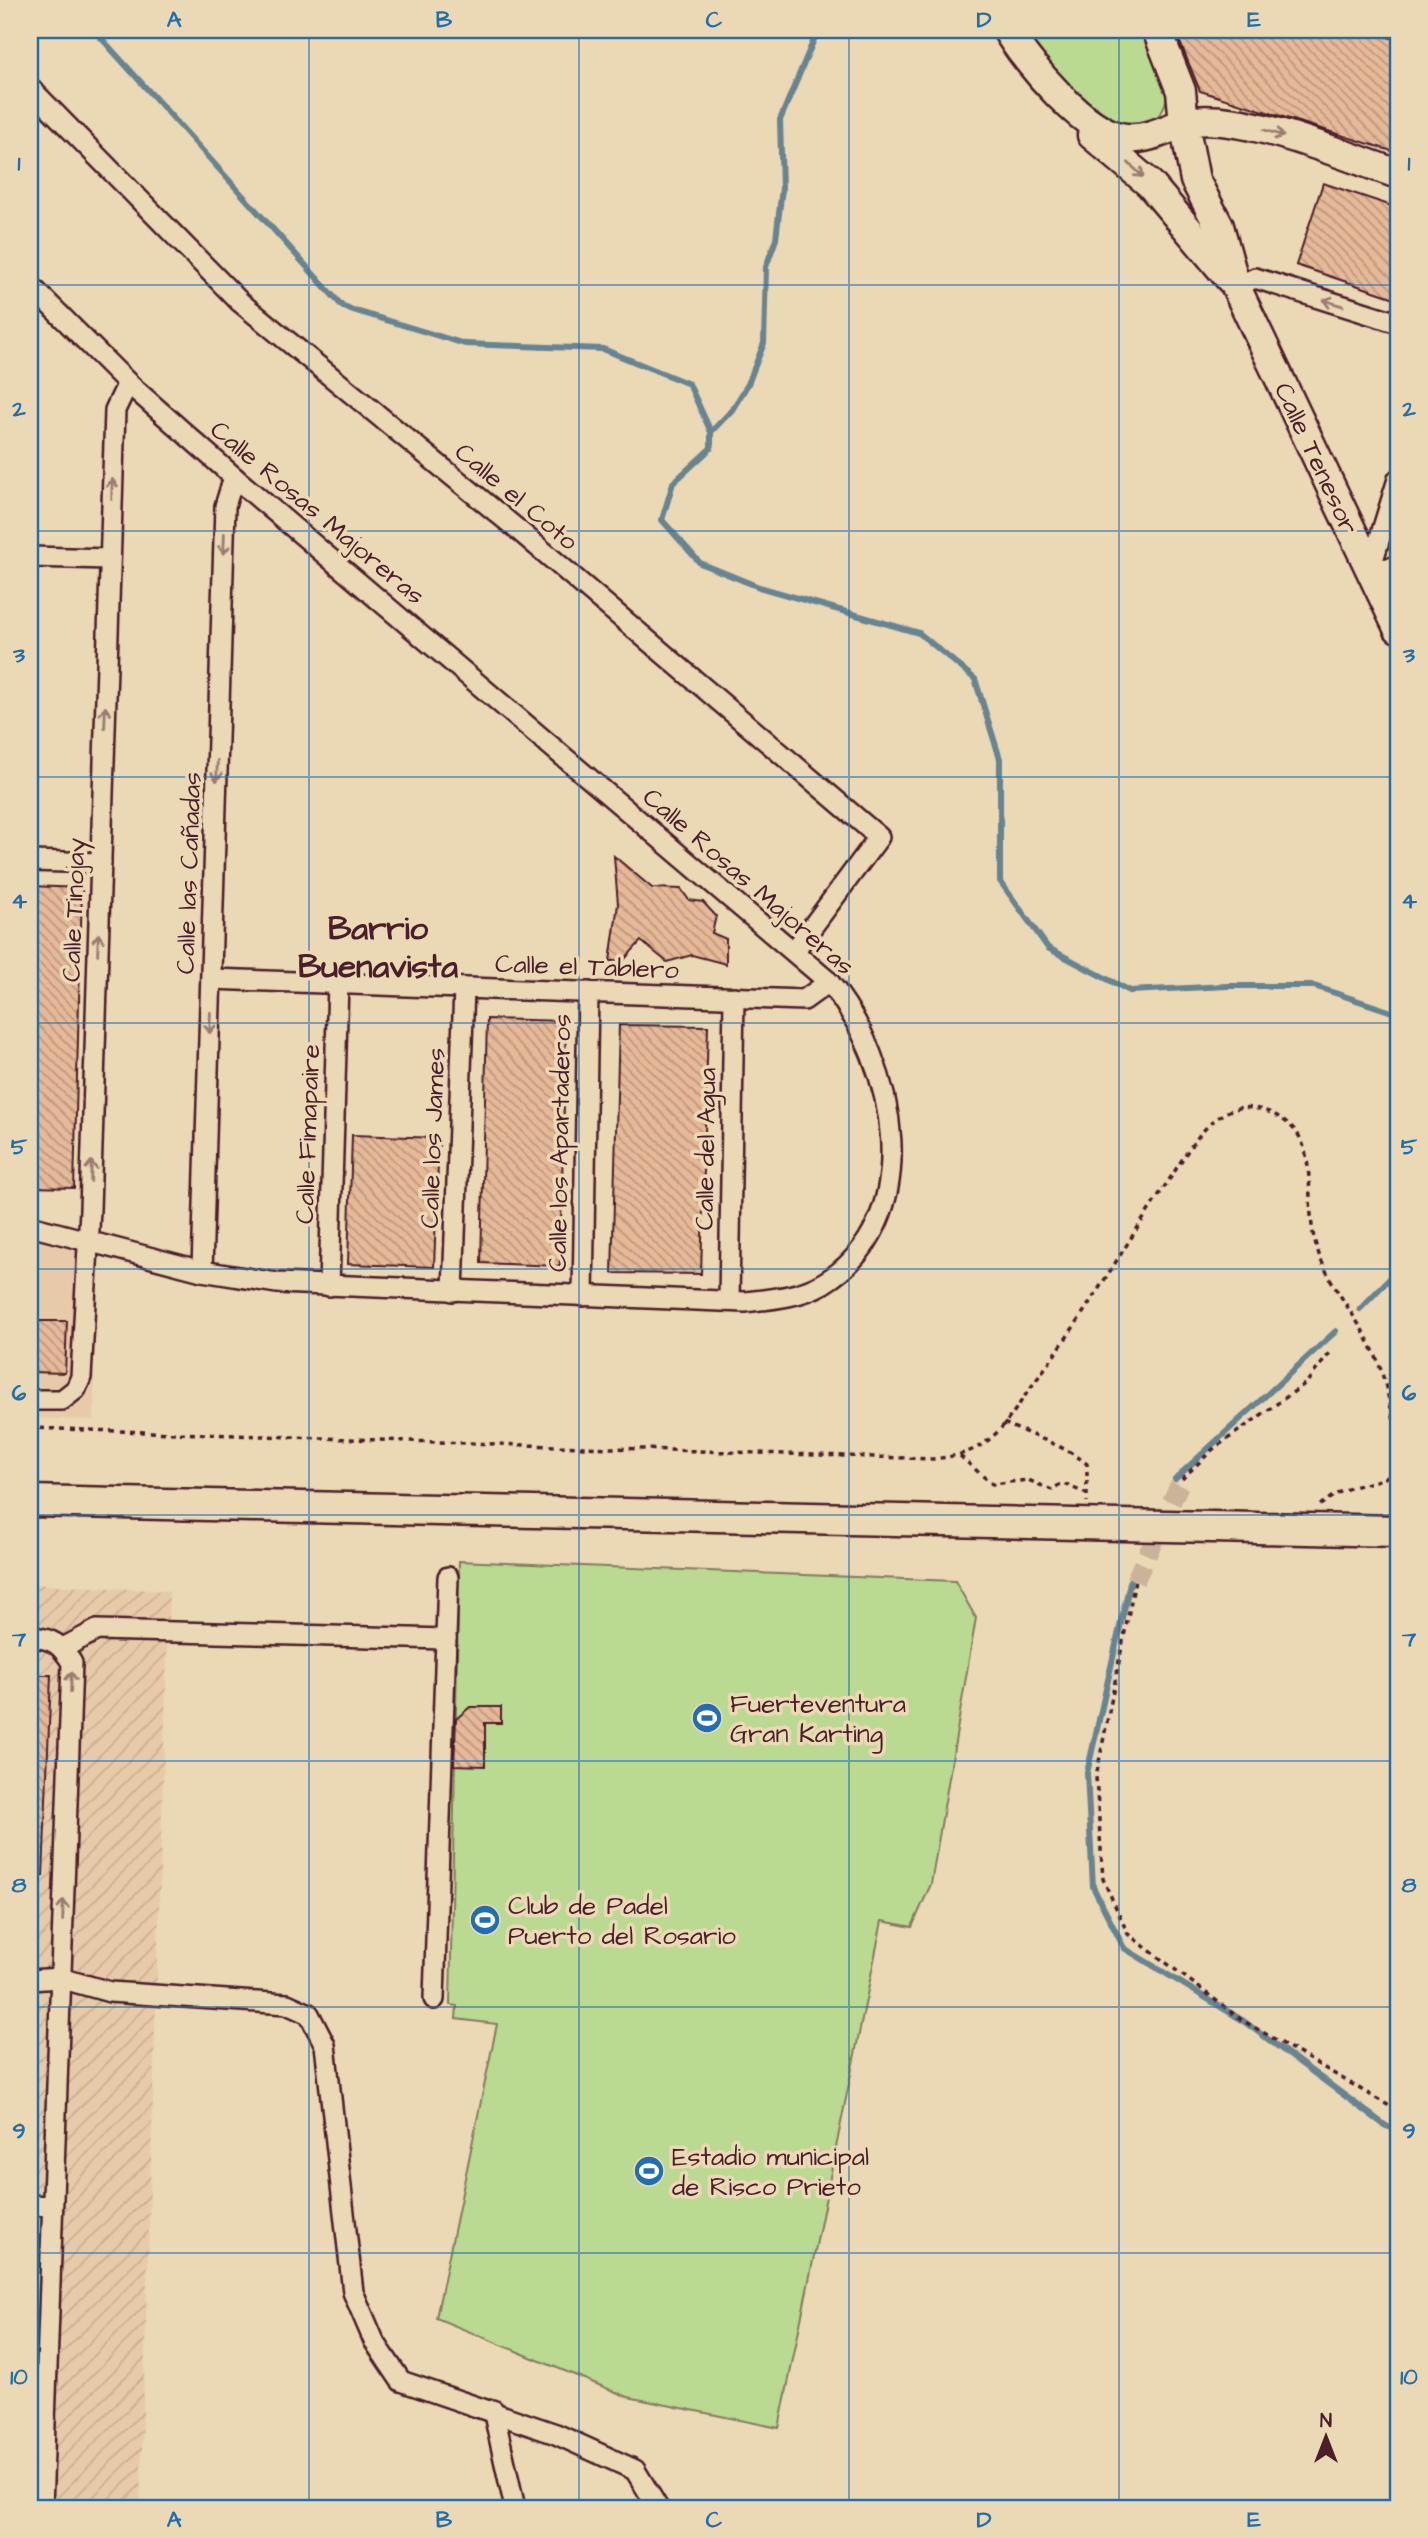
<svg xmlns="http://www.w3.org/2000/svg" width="1428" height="2538" viewBox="0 0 1428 2538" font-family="'Architects Daughter',sans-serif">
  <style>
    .built { fill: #e7cba9 }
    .industrial { fill: url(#industrial-furrows) }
    .garden { fill: #bad991; stroke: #827c5e; stroke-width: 2 }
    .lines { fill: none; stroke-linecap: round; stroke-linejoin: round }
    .stream { stroke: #668492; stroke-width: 6 }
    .building { fill: url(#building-back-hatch); stroke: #4a1f2b; stroke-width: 2 }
    .street-tunnel { stroke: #cbb399; stroke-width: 19; stroke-dasharray: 19 10; stroke-linecap: butt }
    .street-casing { stroke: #4a1f2b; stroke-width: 24 }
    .secondary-casing { stroke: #4a1f2b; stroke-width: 33 }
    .primary-casing { stroke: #4a1f2b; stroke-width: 35 }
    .path { stroke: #4a1f2b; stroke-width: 3.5; stroke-dasharray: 5 5; stroke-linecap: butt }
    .street { stroke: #ebd8b5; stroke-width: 19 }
    .secondary { stroke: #ebd8b5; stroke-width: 28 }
    .primary { stroke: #ebd8b5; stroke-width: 30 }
    .oneway { stroke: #9a7c70 }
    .grid { fill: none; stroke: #1f6fb2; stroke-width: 2; stroke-opacity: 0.55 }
    .labels { text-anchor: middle; stroke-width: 7; stroke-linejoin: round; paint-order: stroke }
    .street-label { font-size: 26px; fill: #4a1f2b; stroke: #ebd8b5 }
    .poi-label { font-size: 26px; fill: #4a1f2b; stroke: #ebd8b5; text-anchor: start }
    .district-label { font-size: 33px; font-weight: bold; fill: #4a1f2b; stroke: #ebd8b5 }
    .neatline { fill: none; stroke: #1f6fb2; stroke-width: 2.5 }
    .grid-label { font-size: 23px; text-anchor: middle; font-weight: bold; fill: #1f6fb2 }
  </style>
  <defs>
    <pattern id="industrial-furrows" width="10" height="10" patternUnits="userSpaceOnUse" patternTransform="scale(1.75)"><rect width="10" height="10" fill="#e7cba9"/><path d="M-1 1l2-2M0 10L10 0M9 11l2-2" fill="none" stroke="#c8ae92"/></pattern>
    <pattern id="building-back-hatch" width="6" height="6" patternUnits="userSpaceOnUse" patternTransform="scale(1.75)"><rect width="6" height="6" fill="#e6b998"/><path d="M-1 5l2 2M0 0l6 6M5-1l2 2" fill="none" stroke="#bc967c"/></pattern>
  </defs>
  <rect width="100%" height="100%" fill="#ebd8b5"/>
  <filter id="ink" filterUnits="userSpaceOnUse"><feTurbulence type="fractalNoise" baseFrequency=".0143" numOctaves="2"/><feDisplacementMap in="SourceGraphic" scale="14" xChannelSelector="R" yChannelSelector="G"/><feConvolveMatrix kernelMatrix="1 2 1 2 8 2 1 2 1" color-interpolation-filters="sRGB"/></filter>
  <g filter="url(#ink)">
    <path class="built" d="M30,1239L94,1255V1420L30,1418Z"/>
    <path class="industrial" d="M30,1584L169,1591L140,2508H30Z"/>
    <g class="garden">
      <path d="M1026,30H1145L1168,93C1165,111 1157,123 1139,126C1134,126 1128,128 1123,127C1092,123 1042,55 1026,30Z"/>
      <path d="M459,1561L955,1581L976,1618L931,1884L912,1927L882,1921L779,2428L628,2397L436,2318L497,2024L456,2019L457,2006L450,2005Z"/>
    </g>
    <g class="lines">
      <g class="stream">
        <path d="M94,30L343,307L465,344L603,349L689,384L711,432V448L673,483L662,520L700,563L759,587L919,633L975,679L1000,759V881L1048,948L1130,991L1227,986H1314L1398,1014"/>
        <path d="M711,432L732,410L748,384L764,343L766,267L776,239L782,188L780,120L818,30"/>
        <path d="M1360,1309L1398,1270"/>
        <path d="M1175,1479L1336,1331"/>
        <path d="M1131,1578L1087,1773L1093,1887L1124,1948L1242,2020L1386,2126L1398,2130"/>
      </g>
    </g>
    <g class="building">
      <path d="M1175,30H1365L1398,40V153L1200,91Z"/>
      <path d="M1323,183L1398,208V299L1296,265Z"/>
      <path d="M614,856L652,888L681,889L689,900L703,902L716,916L712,933L726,939V964L692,955L667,962L641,941L623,961H610L618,904Z"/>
      <path d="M30,886L82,888L74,1188L30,1187Z"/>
      <path d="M487,1019L566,1021L560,1266L481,1263Z"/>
      <path d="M619,1025L708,1026L701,1274L612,1273Z"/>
      <path d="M352,1135L439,1138L434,1267L348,1264Z"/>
      <path d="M30,1321H67L65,1373L30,1372Z"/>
      <path d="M30,1675H51L43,1876L30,1875Z"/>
      <path d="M470,1707H501V1723H485V1766L454,1765L456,1719Z"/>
    </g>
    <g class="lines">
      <path class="street-tunnel" d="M1135,1581L1182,1479"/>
      <g class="street-casing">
        <g id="street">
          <path d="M30,88L240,302L517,529L879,837L795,950"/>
          <path d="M30,285L128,383L234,477L829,982C896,1063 929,1220 822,1284C799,1297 771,1299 745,1302L277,1283L202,1271L30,1226"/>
          <path d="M1236,287L1255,278L1398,323"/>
          <path d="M1398,479L1370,570L1398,567"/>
          <path d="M30,557L110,559"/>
          <path d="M30,861L101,863"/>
          <path d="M211,979L804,1000L829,982"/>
          <path d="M202,1271L225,506L234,477"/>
          <path d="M329,1286L338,983"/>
          <path d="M453,1291L464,988"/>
          <path d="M583,1296L588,992"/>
          <path d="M729,1301L734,997"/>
          <path d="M30,1400H62L76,1389L81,1377L90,1210L115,410L128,383"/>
          <path d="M30,1637C52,1638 61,1644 72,1663L42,2508"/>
          <path d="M63,1648L97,1630L446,1639"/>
          <path d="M30,1980L60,1978L110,1992L287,2004L309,2014L325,2045L353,2292L374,2341L401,2381L556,2434L635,2470L658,2508"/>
          <path d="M434,1999L448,1577"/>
          <path d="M30,2205L52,2206"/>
          <path d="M493,2410L515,2508"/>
        </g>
      </g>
      <g class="secondary-casing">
        <g id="secondary">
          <path d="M1007,30C1026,62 1086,135 1126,138C1146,140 1165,130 1184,123L1181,91L1157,30"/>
          <path d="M1092,135L1150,184L1230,279"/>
          <path d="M1398,174C1346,157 1235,108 1184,123L1195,180L1219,226L1236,287L1398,628"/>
        </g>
      </g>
      <g class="primary-casing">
        <path id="primary" d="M30,1501L1398,1531"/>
      </g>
      <g class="path">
        <path d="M1004,1423C1031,1436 1065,1445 1087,1464V1502"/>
        <path d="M30,1428L933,1459C957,1456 973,1453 991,1438C1008,1424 1021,1400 1034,1383C1083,1318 1123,1248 1169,1180C1185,1156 1200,1126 1227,1112C1250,1100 1283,1114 1297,1133C1315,1157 1306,1209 1315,1242C1326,1283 1354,1311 1372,1348C1386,1376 1389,1406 1398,1434"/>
        <path d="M960,1456L992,1484L1028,1480L1052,1490L1062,1483L1087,1494"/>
        <path d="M1182,1479L1212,1450L1306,1383L1330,1353"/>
        <path d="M1320,1505C1328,1500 1336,1493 1345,1490C1364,1482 1383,1483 1398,1469"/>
        <path d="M1135,1581L1096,1777L1103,1879L1128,1934L1242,2020L1398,2111"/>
      </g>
      <use href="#street" class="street"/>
      <use href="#secondary" class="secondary"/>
      <use href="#primary" class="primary"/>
    </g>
    <defs><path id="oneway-shaft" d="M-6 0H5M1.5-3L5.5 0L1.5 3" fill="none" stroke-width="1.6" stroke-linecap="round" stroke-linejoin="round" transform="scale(1.75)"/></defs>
    <g class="oneway">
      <use href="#oneway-shaft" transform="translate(1274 133) rotate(18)"/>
      <use href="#oneway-shaft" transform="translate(1136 170) rotate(43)"/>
      <use href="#oneway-shaft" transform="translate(1333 303) rotate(-163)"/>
      <use href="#oneway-shaft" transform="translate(112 489) rotate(-88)"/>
      <use href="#oneway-shaft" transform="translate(224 544) rotate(92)"/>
      <use href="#oneway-shaft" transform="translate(105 717) rotate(-88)"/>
      <use href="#oneway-shaft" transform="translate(217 771) rotate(92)"/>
      <use href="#oneway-shaft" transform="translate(98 944) rotate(-88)"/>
      <use href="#oneway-shaft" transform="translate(210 1023) rotate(92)"/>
      <use href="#oneway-shaft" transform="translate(91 1171) rotate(-88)"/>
      <use href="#oneway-shaft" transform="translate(71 1682) rotate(-88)"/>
      <use href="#oneway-shaft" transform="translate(63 1910) rotate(-88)"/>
    </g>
  </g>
  <path class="grid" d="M309,30V2508M579,30V2508M849,30V2508M1119,30V2508M30,285H1398M30,531H1398M30,777H1398M30,1023H1398M30,1269H1398M30,1515H1398M30,1761H1398M30,2007H1398M30,2253H1398"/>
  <defs>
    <g id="stadium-disc" transform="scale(1.575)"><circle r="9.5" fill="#1f6fb2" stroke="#ebd8b5"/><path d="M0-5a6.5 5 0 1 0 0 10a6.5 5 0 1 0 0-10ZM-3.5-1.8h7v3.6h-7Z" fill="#fff"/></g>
  </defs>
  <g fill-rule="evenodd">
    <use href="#stadium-disc" x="707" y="1718"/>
    <use href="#stadium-disc" x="485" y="1920"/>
    <use href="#stadium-disc" x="649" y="2171"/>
  </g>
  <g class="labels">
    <g class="street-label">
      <text transform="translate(1317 458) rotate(65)" y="9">Calle Tenesor</text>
      <text transform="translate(517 496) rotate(40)" y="9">Calle el Coto</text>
      <text transform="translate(318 512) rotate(40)" y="9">Calle Rosas Majoreras</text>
      <text transform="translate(188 873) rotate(-88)" y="9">Calle las Cañadas</text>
      <text transform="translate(749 881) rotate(41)" y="9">Calle Rosas Majoreras</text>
      <text transform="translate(73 910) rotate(-88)" y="9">Calle Tinojay</text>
      <text transform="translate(587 966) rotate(2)" y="9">Calle el Tablero</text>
      <text transform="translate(307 1134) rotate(-88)" y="9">Calle Fimapaire</text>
      <text transform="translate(432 1138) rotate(-88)" y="9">Calle los James</text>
      <text transform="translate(559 1143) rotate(-89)" y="9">Calle los Apartaderos</text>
      <text transform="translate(705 1149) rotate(-89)" y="9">Calle del Agua</text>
    </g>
    <g class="poi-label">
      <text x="730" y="1712">Fuerteventura<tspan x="730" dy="30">Gran Karting</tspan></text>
      <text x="508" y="1914">Club de Padel<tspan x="508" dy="30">Puerto del Rosario</tspan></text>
      <text x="672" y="2165">Estadio municipal<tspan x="672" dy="30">de Risco Prieto</tspan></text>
    </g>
    <g class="district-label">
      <text x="378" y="939">Barrio<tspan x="378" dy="38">Buenavista</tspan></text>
    </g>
  </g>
  <rect width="1428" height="2538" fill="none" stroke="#ebd8b5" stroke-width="77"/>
  <g transform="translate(1326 2437)" stroke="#ebd8b5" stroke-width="5" paint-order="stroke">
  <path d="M0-5L12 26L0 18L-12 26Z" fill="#4a1f2b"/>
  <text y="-10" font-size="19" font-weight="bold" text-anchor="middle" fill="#4a1f2b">N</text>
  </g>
  <rect x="38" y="38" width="1352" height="2462" class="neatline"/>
  <g class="grid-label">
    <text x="174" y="27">A</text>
    <text x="444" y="27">B</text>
    <text x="714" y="27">C</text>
    <text x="984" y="27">D</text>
    <text x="1254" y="27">E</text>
    <text x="19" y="170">1</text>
    <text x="1409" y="170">1</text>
    <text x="19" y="416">2</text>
    <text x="1409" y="416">2</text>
    <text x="19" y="662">3</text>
    <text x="1409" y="662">3</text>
    <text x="19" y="908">4</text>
    <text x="1409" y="908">4</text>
    <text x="19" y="1154">5</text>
    <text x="1409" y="1154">5</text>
    <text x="19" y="1400">6</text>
    <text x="1409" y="1400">6</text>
    <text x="19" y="1646">7</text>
    <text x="1409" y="1646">7</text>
    <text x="19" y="1892">8</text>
    <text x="1409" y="1892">8</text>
    <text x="19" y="2138">9</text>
    <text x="1409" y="2138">9</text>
    <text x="19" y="2384">10</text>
    <text x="1409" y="2384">10</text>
    <text x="174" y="2527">A</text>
    <text x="444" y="2527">B</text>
    <text x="714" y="2527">C</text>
    <text x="984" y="2527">D</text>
    <text x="1254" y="2527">E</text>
  </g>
</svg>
